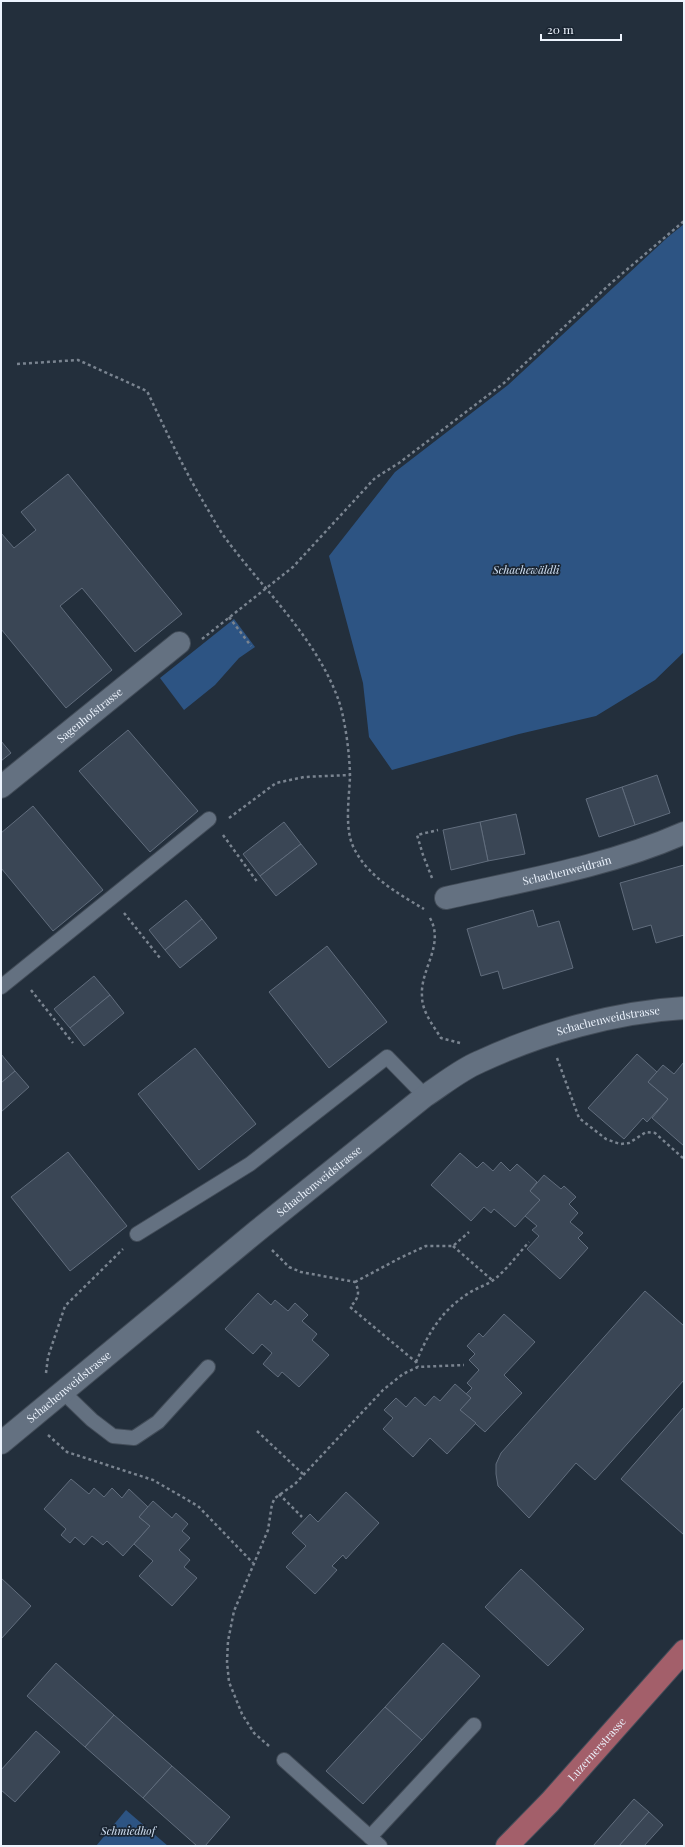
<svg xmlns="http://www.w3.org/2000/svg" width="685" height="1847" viewBox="0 0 685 1847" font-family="'Playfair Display',serif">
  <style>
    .green { fill: #2d5483 }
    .building { fill: #3a4655; stroke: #616d7d }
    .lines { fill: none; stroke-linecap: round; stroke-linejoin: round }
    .service-casing { stroke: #424c58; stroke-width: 16 }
    .minor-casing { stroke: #424c58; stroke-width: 24 }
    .primary-casing { stroke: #424c58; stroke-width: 24 }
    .path { stroke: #7a8490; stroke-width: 2.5; stroke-dasharray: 3 3; stroke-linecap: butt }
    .service { stroke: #647181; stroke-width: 14 }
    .minor { stroke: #647181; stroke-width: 22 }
    .primary { stroke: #a35f6a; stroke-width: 22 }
    .labels { text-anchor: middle; stroke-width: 3.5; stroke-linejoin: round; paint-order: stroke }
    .park-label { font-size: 11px; font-style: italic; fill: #d2e1f3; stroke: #1a2532 }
    .street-label { font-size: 11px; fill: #edf4fe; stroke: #1a2532 }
  </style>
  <rect width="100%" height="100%" fill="#232f3c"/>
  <g class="green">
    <path d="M684,224V652L655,680L596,716L519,734L392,770L369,737L363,683L329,556L395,472L508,385L668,237Z"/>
    <path d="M234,619L255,647L239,658L215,685L184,710L160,678Z"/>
    <path d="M126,1810L168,1846H96Z"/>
  </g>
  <g class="building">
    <path d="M68,474L182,614L135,652L82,588L60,606L112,670L66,708L1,629V533L14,548L36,530L21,512Z"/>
    <path d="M128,730L198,811L150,852L79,771Z"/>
    <path d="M1,741L11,753L1,761Z"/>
    <path d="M657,775L670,813L635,825L622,787Z"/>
    <path d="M622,787L635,825L599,837L586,799Z"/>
    <path d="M33,806L103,890L53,931L1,868V833Z"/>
    <path d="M516,814L525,854L488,861L480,822Z"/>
    <path d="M284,822L301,844L260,876L243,854Z"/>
    <path d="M480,822L488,861L451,870L443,830Z"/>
    <path d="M301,844L317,864L276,896L260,876Z"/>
    <path d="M684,865V935L656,943L651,925L633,930L620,883Z"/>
    <path d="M186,900L202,919L165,950L149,930Z"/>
    <path d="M533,910L538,927L559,921L573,968L503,989L498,971L481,976L467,929Z"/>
    <path d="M202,919L217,938L180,968L165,950Z"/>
    <path d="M327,946L387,1022L329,1068L269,992Z"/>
    <path d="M94,976L110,995L70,1028L54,1009Z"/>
    <path d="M110,995L124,1013L84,1046L70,1028Z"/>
    <path d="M195,1048L256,1124L199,1170L138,1094Z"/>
    <path d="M1,1054L15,1071L1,1083Z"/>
    <path d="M637,1054L657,1072L648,1082L668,1099L647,1122L643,1118L624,1139L588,1108Z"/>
    <path d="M684,1062V1146L652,1118L668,1099L648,1082L663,1065L674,1074Z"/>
    <path d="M15,1071L29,1087L1,1112V1083Z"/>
    <path d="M68,1152L127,1226L70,1271L11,1197Z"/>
    <path d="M460,1153L477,1168L483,1162L493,1171L501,1162L510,1171L517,1164L537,1182L530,1191L540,1200L515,1227L494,1209L491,1213L484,1207L471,1221L431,1185Z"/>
    <path d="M544,1175L561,1189L564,1186L576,1197L569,1204L578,1213L570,1222L583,1233L578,1238L588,1248L560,1279L527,1249L539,1236L532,1230L537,1226L525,1216L540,1200L530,1191Z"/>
    <path d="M645,1291L684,1326V1380L595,1480L576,1463L529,1518L498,1486L496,1474V1464L501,1453Z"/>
    <path d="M258,1293L271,1305L275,1300L288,1311L295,1303L308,1315L302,1321L317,1334L312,1340L329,1355L299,1387L282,1372L278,1377L263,1364L272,1353L262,1344L253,1354L225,1329Z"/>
    <path d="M504,1314L535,1342L504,1375L522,1393L485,1432L460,1410L471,1398L466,1394L472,1388L467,1383L479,1370L469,1360L475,1354L467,1346L479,1333L483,1337Z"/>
    <path d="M455,1384L471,1398L460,1410L476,1423L447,1454L430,1438L413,1457L383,1429L393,1418L384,1410L396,1398L406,1407L415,1397L425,1406L434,1396L440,1401Z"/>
    <path d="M684,1407V1535L621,1479Z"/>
    <path d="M71,1479L89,1494L94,1488L104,1497L112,1488L122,1498L129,1489L148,1507L139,1517L150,1526L123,1556L107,1541L103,1545L92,1536L84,1545L75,1537L70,1543L61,1535L66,1529L44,1509Z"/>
    <path d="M346,1492L379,1523L346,1559L343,1555L332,1566L337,1570L315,1594L286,1567L306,1546L292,1533L310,1514L318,1522Z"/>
    <path d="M153,1501L172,1518L176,1513L188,1524L182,1531L190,1538L179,1550L190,1560L184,1567L197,1578L172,1606L139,1576L153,1561L134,1544L150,1526L139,1517Z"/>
    <path d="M521,1569L584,1629L548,1666L485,1607Z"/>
    <path d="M1,1578L31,1606L1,1639Z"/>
    <path d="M443,1643L480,1676L422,1740L385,1707Z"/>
    <path d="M56,1663L114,1715L85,1747L27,1696Z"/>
    <path d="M385,1707L422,1740L363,1804L326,1771Z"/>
    <path d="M114,1715L172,1766L143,1798L85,1747Z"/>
    <path d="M36,1731L60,1752L15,1802L1,1790V1770Z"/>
    <path d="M172,1766L230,1817L205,1846H197L143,1798Z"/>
    <path d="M634,1799L649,1812L619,1846H593Z"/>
    <path d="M649,1812L663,1825L644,1846H619Z"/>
  </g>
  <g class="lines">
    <g class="service-casing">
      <g id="service">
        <path d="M1,987L209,819"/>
        <path d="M137,1234L250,1164L387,1057L425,1096"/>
        <path d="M63,1392L92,1420L113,1436L134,1438L158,1422L208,1367"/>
        <path d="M284,1760L380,1846"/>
        <path d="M370,1837L474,1725"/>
      </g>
    </g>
    <g class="minor-casing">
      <g id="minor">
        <path id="s1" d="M1,787L179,643"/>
        <path id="s2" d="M446,898C526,880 609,866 684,833"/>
        <path id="s3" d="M1,1443L257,1231L425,1096C442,1085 460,1070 479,1062C541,1033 615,1012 684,1008"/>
      </g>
    </g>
    <g class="primary-casing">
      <g id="primary">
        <path id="s4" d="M507,1846L550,1802L684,1651"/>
      </g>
    </g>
    <g class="path">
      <path d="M17,364L78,360L147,391C166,431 184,470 207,508C213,518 219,530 226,539C264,590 314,636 337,696C345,715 350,757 350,777C349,798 345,825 352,844C365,875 397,893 424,909"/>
      <path d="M229,617L251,646"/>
      <path d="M202,639L293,567L375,478L399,463L504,383L610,284L684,221"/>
      <path d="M229,818L276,783L304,777L350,775"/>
      <path d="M223,835L258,883"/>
      <path d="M432,878L423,855L417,835L438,830"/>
      <path d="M124,913L160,958"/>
      <path d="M430,918C445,945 420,969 422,996C422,1012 433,1025 441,1038L460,1043"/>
      <path d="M31,990L73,1043"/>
      <path d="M557,1058L579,1118L606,1139L620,1144L629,1143L646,1132L655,1133L684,1159"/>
      <path d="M453,1246L492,1280"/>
      <path d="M272,1250L289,1267L301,1272L355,1282C360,1293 359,1298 350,1307L416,1362L418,1367"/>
      <path d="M355,1282L400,1258L426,1246H453L469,1232"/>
      <path d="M416,1362C429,1332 441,1311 469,1293C478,1287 488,1285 496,1278C508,1268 518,1254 529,1242"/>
      <path d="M46,1373L48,1357L65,1306L123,1249"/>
      <path d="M257,1431L304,1475"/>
      <path d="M48,1435L67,1452L153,1480L198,1506L253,1563"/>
      <path d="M279,1494L302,1517"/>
      <path d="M269,1746L254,1733L242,1714L229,1682L227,1662L228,1641L234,1611L268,1530L272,1504L275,1498L295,1484L383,1390L403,1374L418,1367L464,1365"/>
    </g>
    <use href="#service" class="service"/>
    <use href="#minor" class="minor"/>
    <use href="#primary" class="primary"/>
  </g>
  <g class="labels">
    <g class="park-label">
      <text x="526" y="574">Schachewäldli</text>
      <text x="128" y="1835">Schmiedhof</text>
    </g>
    <g class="street-label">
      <text dy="4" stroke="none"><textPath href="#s1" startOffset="114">Sagenhofstrasse</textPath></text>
      <text dy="4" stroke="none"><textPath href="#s2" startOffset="124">Schachenweidrain</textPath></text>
      <text dy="4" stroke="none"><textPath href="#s3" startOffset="748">Schachenweidstrasse</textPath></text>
      <text dy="4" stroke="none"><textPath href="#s3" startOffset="412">Schachenweidstrasse</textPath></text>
      <text dy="4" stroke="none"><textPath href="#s3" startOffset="88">Schachenweidstrasse</textPath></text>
      <text dy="4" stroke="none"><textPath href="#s4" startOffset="132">Luzernerstrasse</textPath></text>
    </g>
  </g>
  <rect width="685" height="1847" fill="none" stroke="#edf4fe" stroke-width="4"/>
  <path d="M541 34v6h80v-6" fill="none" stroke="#edf4fe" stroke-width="2"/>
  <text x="547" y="34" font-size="12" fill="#edf4fe" stroke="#1a2532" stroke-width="3" paint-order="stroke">20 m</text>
</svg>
